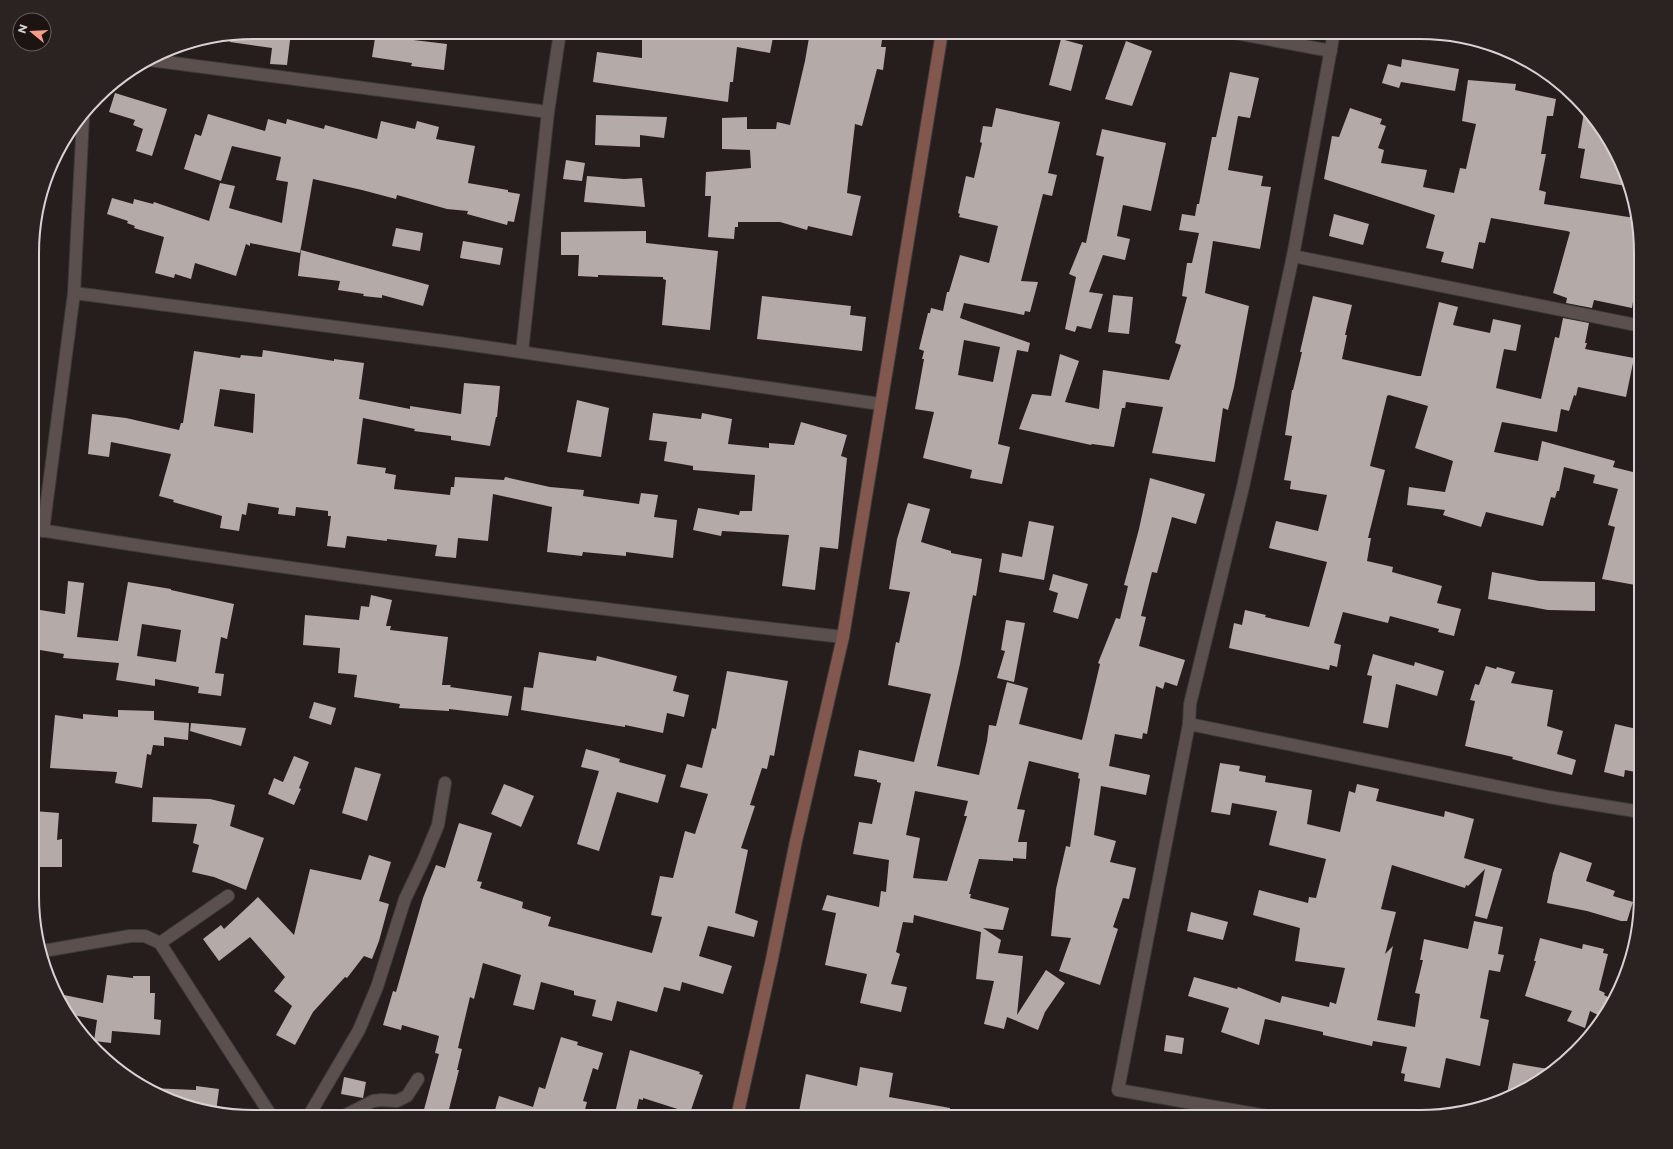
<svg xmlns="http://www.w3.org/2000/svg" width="1673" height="1149" viewBox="0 0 1673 1149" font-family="Montserrat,sans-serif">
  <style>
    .building { fill: #b4aba8; fill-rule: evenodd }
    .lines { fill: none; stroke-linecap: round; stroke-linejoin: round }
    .street-casing { stroke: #3e3937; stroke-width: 14 }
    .secondary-casing { stroke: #3e3937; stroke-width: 14 }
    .street { stroke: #5a514f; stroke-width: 12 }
    .secondary { stroke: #82584e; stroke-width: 12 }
    .rim { fill: none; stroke: #d8d3d2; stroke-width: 2 }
  </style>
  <rect width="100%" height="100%" fill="#251e1c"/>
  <g class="building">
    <path d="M253,32H291L287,65L270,64L272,48L230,42V37Z"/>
    <path d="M376,32L406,35L405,39L447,44L444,70L411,66L412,63L372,57Z"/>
    <path d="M642,32H774L770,53L737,47L733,82H730L728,102L593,82L597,52L642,58Z"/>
    <path d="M810,32H883L881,47H886L883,70L877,69L862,126L855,124L847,193L861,196L852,236L808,226L807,230L780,222H738V227H735L734,239L708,237L711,196H705L706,172L751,168L750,150L722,149V118L747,117V129H776L777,122L790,125L805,61Z"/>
    <path d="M1061,39L1083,45L1071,91L1049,85Z"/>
    <path d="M1126,41L1152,51L1132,106L1105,99Z"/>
    <path d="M1402,59L1459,69L1455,91L1401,82L1399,88L1382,83L1388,64L1401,67Z"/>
    <path d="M1230,72L1259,78L1250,118L1238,116L1228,170L1263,176L1261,186L1271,187L1260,249L1213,241L1205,293L1249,306L1234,387L1228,410L1223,408L1215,462L1152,453L1163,407L1126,402L1125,408H1122L1114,447L1092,444L1091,445L1019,429L1032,394L1051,396L1060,354L1079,361L1065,402L1099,409L1103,370L1169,380L1181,345L1175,343L1187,297L1182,296L1187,263H1192L1199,233L1179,230L1182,214L1195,216L1197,204H1199L1212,137H1216Z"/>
    <path d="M1468,80L1516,84L1515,90L1556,99L1553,116H1547L1541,154H1546L1539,190L1546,192L1544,204L1635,218L1641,239V251L1632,308L1594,300L1592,308L1566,303L1567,298L1553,293L1570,232L1567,231L1491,218L1485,243L1479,242L1473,269L1441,262L1444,252L1426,248L1435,215L1324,179L1332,136L1339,137L1350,108L1382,119L1380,124L1386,126L1378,148L1384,150L1381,163L1427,170L1423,187L1454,193L1460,168L1466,169L1476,124L1462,121Z"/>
    <path d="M115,93L167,109L152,156L136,151L143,129L133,125L135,120L109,112Z"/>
    <path d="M1585,106L1618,155L1626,186L1580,178L1585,149L1578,148Z"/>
    <path d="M996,108L1060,122L1048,173L1057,175L1052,196L1043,194L1021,281L1038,282L1030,312L1025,311L1024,315L964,303L960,318L1030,343L1028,352L1017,350L998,444L1010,447L1002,484L970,478L972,470L923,458L934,412L915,409L924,359H922L924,351L919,349L928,313H930L931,308L943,311L947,292H949L960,255L989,263L998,226L959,217L960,214L958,213L966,176L974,178L982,143L980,142L983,126L992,127ZM964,340L1000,347L993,382L958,375Z"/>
    <path d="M208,114L265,131L268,119L286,124L287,119L324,129L325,125L377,139L381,121L415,129L417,121L439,127L436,139L475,146L468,183L508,190V192L520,194L514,222L508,221L507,225L467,214L468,211L447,209L397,195L396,199L362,190L313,179L300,253L250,243V246L246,244L236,276L195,263L191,279L175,274L174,278L155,273L164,237L134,228L135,226L127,223L128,221L107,214L112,198L133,204L134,199L153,204L154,202L209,221L220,183L235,186L229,208L282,223L288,182L276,180L281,157L232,146L221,181L184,169L195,134L201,136Z"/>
    <path d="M596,115L667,117L664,138L640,135V147L595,145Z"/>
    <path d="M1102,129L1166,143L1151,211L1123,205L1117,236L1130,239L1125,260L1103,255L1089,292L1103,294L1091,329L1077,326L1075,332L1065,329L1076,277L1069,274L1082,242L1086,243L1104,157L1096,155Z"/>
    <path d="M566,160L585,163L582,181L563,179Z"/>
    <path d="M587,176L624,179L642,178L645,207L584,202Z"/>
    <path d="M1334,214L1369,224L1363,245L1329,236Z"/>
    <path d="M396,228L423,233L420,251L392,246Z"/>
    <path d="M646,231V243L718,251L710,330L662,325L666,280L663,279V277L598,275V277L578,276L579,255H561V232Z"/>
    <path d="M463,241L503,248L500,265L460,258Z"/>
    <path d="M301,250L429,285L423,306L382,295V298L363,296L364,294L338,290L340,281L298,276Z"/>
    <path d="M1113,295L1133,297L1129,334L1108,332Z"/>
    <path d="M762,296L851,306L850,315L866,317L862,351L757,339Z"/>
    <path d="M1313,296L1352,305L1345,335H1347L1342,359L1417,376H1421L1439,302L1458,307L1453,325L1490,333L1493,319L1521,325L1516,351L1504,349L1496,388L1541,399L1555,337L1559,338L1563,318L1589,323L1585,343H1587L1585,349L1634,358L1626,397L1578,387L1576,396L1574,395L1569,411L1561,409L1557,432L1502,422L1494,452L1538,461L1542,441L1615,461L1613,467L1641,474V523L1635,544L1641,545V586L1602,579L1615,527L1608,525L1618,489L1593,483L1595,475L1564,467L1559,491H1557L1555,498L1551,497L1543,526L1486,512L1481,527L1443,515L1445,510L1407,505L1409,487L1445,492L1453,461L1415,448L1428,406L1389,395L1387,396L1370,466L1385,470L1368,538H1371L1367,561L1393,567L1392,572L1442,586L1437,603L1461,609L1454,636L1438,632L1439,629L1390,616L1388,623L1343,612L1334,643L1341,645L1337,667L1330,665L1329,670L1229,648L1234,623L1242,625L1245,610L1266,615L1265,617L1309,627L1327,562L1269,548L1276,521L1318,531L1327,495L1290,489L1291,481L1284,480L1292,436L1285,435L1292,390H1293L1302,352H1300Z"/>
    <path d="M263,350L334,361V359L364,363L359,399L410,409V406L461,414L464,383L500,386L497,417H496L490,446L451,440V436L414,431L415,429L363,418L357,464L386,468L385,473L396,475L394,489L450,495L451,487H454L455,477L504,480L505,477L550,487L584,490L583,496L639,504L641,493L658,495L654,517L677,520L673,558L626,552V556L583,552L582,556L547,552L552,507L493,494L488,541L458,538L456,558L435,556L437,545L387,539V541L347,536L345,548L327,546L331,516H328V511L296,507L295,516L278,514L279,508L248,503L246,515L242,514L239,531L220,528L222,516L173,502L174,500L159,496L171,454L111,442L109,457L88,454L92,414L126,418L179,430L181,423H183L194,351L240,358L241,355L262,357ZM220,389L255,394L253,433L214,426Z"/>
    <path d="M577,400L609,408L601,457L567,452Z"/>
    <path d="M653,413L701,419L702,413L732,419L728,444L769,448V443L794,445L801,422L847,435L841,456L847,458L838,549L820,547L815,590L782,586L789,535L722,531L721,536L693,530L698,508L739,515L740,511H752L755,475L693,470V466L664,461L667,442L649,440Z"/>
    <path d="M1150,478L1205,494L1196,524L1172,517L1157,573L1152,572L1141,616L1146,617L1139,646L1185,660L1177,686L1165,682L1163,689L1156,686L1147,734L1143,733L1142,739L1115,734L1109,766L1150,775L1146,795L1101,786L1094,835L1116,841L1110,862L1136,868L1129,899L1123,898L1113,927L1118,929L1100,985L1059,971L1071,938L1051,936L1056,889L1066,846L1070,847L1080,779L1078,778L1079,773L1029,761L1017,809L1025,810L1018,842H1027L1026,859L1013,858V861L979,859L969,894H971L970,898L1009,908L1003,930L983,928L1001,940L998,953L1023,956L1017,1015L1046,970L1065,983L1045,1012L1038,1030L1007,1017L1004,1029L984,1024L994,981L976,979L981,932L914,915L913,923L903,922L896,952L900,954L891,984L907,987L901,1012L860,1003L867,974L825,965L836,913L822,910L827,895L879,907L881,891L886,892L889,860L853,854L859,822L872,824L881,783L877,782V780L854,776L859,750L914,762L931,694L888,685L896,642L899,643L910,592L889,589L897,539L908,503L930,509L921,542L951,551V553L982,559L976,596L973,595L960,664L937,766L979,775L987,741L989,725L996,726L1007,682L1028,688L1019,724L1082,740L1100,664L1098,663L1116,618L1120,619L1128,586L1124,585L1139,529ZM915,791L968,801L964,816H967L947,881L913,878L920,838L906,835Z"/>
    <path d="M1029,521L1054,526L1044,580L999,572L1002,553L1022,557Z"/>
    <path d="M1492,572L1539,581L1595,582V611L1548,610L1488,599Z"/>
    <path d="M1053,574L1088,584L1078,619L1053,612L1058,593L1049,590Z"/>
    <path d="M68,581L84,583L77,637L118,641L128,582L171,589V590L234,604L227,639L221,637L215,673L224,674L221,696L198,693L199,687L155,679V686L116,680L119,663L63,658L64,654L34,649V609L65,614ZM142,624L181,630L176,662L137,656Z"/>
    <path d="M371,595L392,600L386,626H391L390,630L448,637L442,685H451L450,687L512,696L508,716L449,709V711L399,708L400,704L354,697L357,675L338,673L340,648L303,645L305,615L359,620L361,606L369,607Z"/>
    <path d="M1006,620L1025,623L1014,682L997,678L1005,651L1001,650Z"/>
    <path d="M539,652L596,661L597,656L677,676L673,691L689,695L684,717L667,713L663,733L625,725V727L521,710L524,687L533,688Z"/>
    <path d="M1373,654L1414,666L1415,662L1444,671L1437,696L1396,684L1388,728L1363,723L1372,676L1367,675Z"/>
    <path d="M1486,666L1496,669L1497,667L1515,672L1511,683L1553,690L1547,726L1563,731L1557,754L1576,760L1572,775L1512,759L1513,757L1465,746L1475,701L1470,700L1475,684L1479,685Z"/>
    <path d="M727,671L788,681L774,756L770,755L767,769L762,768L750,805L755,806L741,848L748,850L735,913L758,921L754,937L708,926L699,956L732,966L723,994L682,982L680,991L664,987L657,1012L617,1001L612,1021L592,1016L596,1000L574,995V991L541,982L534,1010L513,1005L521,975L483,963L474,999L470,997L458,1048L462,1049L457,1070H459L447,1117H422L439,1054L435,1053L439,1036L402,1025L401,1030L383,1025L393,991L396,992L423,898L436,865L445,868L459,823L492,833L477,881L482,882L480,888L523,902L522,908L551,917L548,926L652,953L662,917L651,915L660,876L673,878L685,831L695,834L708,794L680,787L687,764L702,768L712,728L716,729Z"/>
    <path d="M314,702L336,708L331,725L309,718Z"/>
    <path d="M118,710L154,711V720L189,723L188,740L164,737V746L153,745L151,755L147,754L142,788L115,783L117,772L50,768L55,715L83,719V714L118,717Z"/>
    <path d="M191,723L246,728L241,746L190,731Z"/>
    <path d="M1615,724L1641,730V773L1625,770L1624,777L1604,772Z"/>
    <path d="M586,749L620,759L619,762L666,775L658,803L617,792L599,851L577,844L599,771L581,767Z"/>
    <path d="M294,756L309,762L299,788L301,789L294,805L268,794L274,778L283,782Z"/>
    <path d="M1220,763L1240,766L1239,771L1266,776L1265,782L1312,790L1307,824L1340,832L1349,791L1355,793L1357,784L1379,789L1376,801L1444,817L1445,811L1474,819L1464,858L1502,869L1487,919L1475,916L1485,869L1468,886L1466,885L1465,888L1392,865L1381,909L1396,912L1385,954L1393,946L1377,1020L1415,1027L1420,994L1415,993L1423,960H1420L1424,939L1468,949L1474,921L1503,927L1498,954L1504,955L1500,972L1489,970L1480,1018L1489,1020L1480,1066L1446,1058L1440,1088L1404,1081L1405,1074L1401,1073L1407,1047L1373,1041L1372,1046L1323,1035V1032L1265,1019L1259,1045L1221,1032L1229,1008L1188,996L1194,977L1237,989L1238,987L1280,1003L1282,996L1329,1007L1330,1002L1336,1004L1345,968L1295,961L1300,928L1253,915L1259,890L1308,903L1309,897L1316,898L1326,859L1269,845L1277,811L1232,803L1230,815L1211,812Z"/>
    <path d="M355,767L381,774L367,821L342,813Z"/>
    <path d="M504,784L534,796L521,827L491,814Z"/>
    <path d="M153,797L210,799L235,805L230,826L264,838L246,890L214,877L192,872L199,845L193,843L197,824L152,822Z"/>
    <path d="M34,811L59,813L57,840L62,839V867H34Z"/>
    <path d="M1560,852L1592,863L1586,881L1615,891L1613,896L1633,902L1627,921H1621L1587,911L1547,903L1553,873Z"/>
    <path d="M369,855L391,862L379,901L389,904L379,941L372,959L364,956L347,978L345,977L313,1012L295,1045L276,1035L292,1006L274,991L285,977L250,937L219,961L203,939L221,925L224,929L258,897L294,935L310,869L361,880Z"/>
    <path d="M1191,912L1228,922L1223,940L1187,931Z"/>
    <path d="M1540,938L1582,949L1583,944L1604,949L1603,953L1608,954L1599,990L1605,993L1604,995L1612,999L1602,1017L1590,1011L1585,1028L1567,1021L1572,1011L1525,996L1536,961H1534Z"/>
    <path d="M107,975L133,978V976H150V993H155L154,1019L161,1020L160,1035L112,1031L111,1043L94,1041L97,1020L69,1014L62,1007L64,995L103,1003Z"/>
    <path d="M1166,1035L1184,1038L1182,1054L1164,1051Z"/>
    <path d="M561,1037L578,1042L577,1045L603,1053L598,1070L593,1068L583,1101L587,1102L583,1117H493L499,1096L533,1107L539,1087L545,1089Z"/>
    <path d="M630,1050L700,1072L699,1074L703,1075L690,1113L643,1098V1100L639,1099L635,1117H614Z"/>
    <path d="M1513,1063L1554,1070L1518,1094L1506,1098Z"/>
    <path d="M860,1067L893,1073L889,1097L950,1108L949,1117H798L806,1074L857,1086Z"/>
    <path d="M344,1077L366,1082L363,1098L341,1094Z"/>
    <path d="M196,1086L219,1089L216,1112L182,1105L150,1088L196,1090Z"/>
  </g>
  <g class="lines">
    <g class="street-casing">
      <g id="street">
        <path d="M1230,32L1331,51"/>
        <path d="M150,60L548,112"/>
        <path d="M1293,256L1641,326"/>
        <path d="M74,293L451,342L880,404"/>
        <path d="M522,352L548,112L560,32"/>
        <path d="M34,529C303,573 573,606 843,637"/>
        <path d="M43,531L74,293L83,118"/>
        <path d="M1189,724L1549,797L1641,812"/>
        <path d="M160,943L228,896"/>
        <path d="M43,951L130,936H145L160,943L272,1117"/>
        <path d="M308,1117L359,1030L377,987L405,899L424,859L438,825L445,783"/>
        <path d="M342,1117L373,1101L381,1100L397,1101L407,1096L418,1079"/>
        <path d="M1273,1117L1118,1090L1189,724L1190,704L1243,487L1293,256L1334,32"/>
      </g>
    </g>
    <g class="secondary-casing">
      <path id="secondary" d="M737,1117L772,959L796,841L843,637L942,32"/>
    </g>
    <use href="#street" class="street"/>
    <use href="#secondary" class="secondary"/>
  </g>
  <path d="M0 0H1673V1149H0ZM253 39H1420A214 214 0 0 1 1634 253V896A214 214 0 0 1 1420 1110H253A214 214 0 0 1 39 896V253A214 214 0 0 1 253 39Z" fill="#2a2322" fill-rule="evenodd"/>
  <path class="rim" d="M253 39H1420A214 214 0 0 1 1634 253V896A214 214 0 0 1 1420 1110H253A214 214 0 0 1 39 896V253A214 214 0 0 1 253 39Z"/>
  <g transform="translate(32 32) rotate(288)"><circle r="19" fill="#1b1413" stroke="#67605f"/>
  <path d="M0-3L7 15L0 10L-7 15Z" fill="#f49e88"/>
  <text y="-6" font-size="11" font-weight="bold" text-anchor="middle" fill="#d8d3d2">N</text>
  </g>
</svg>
